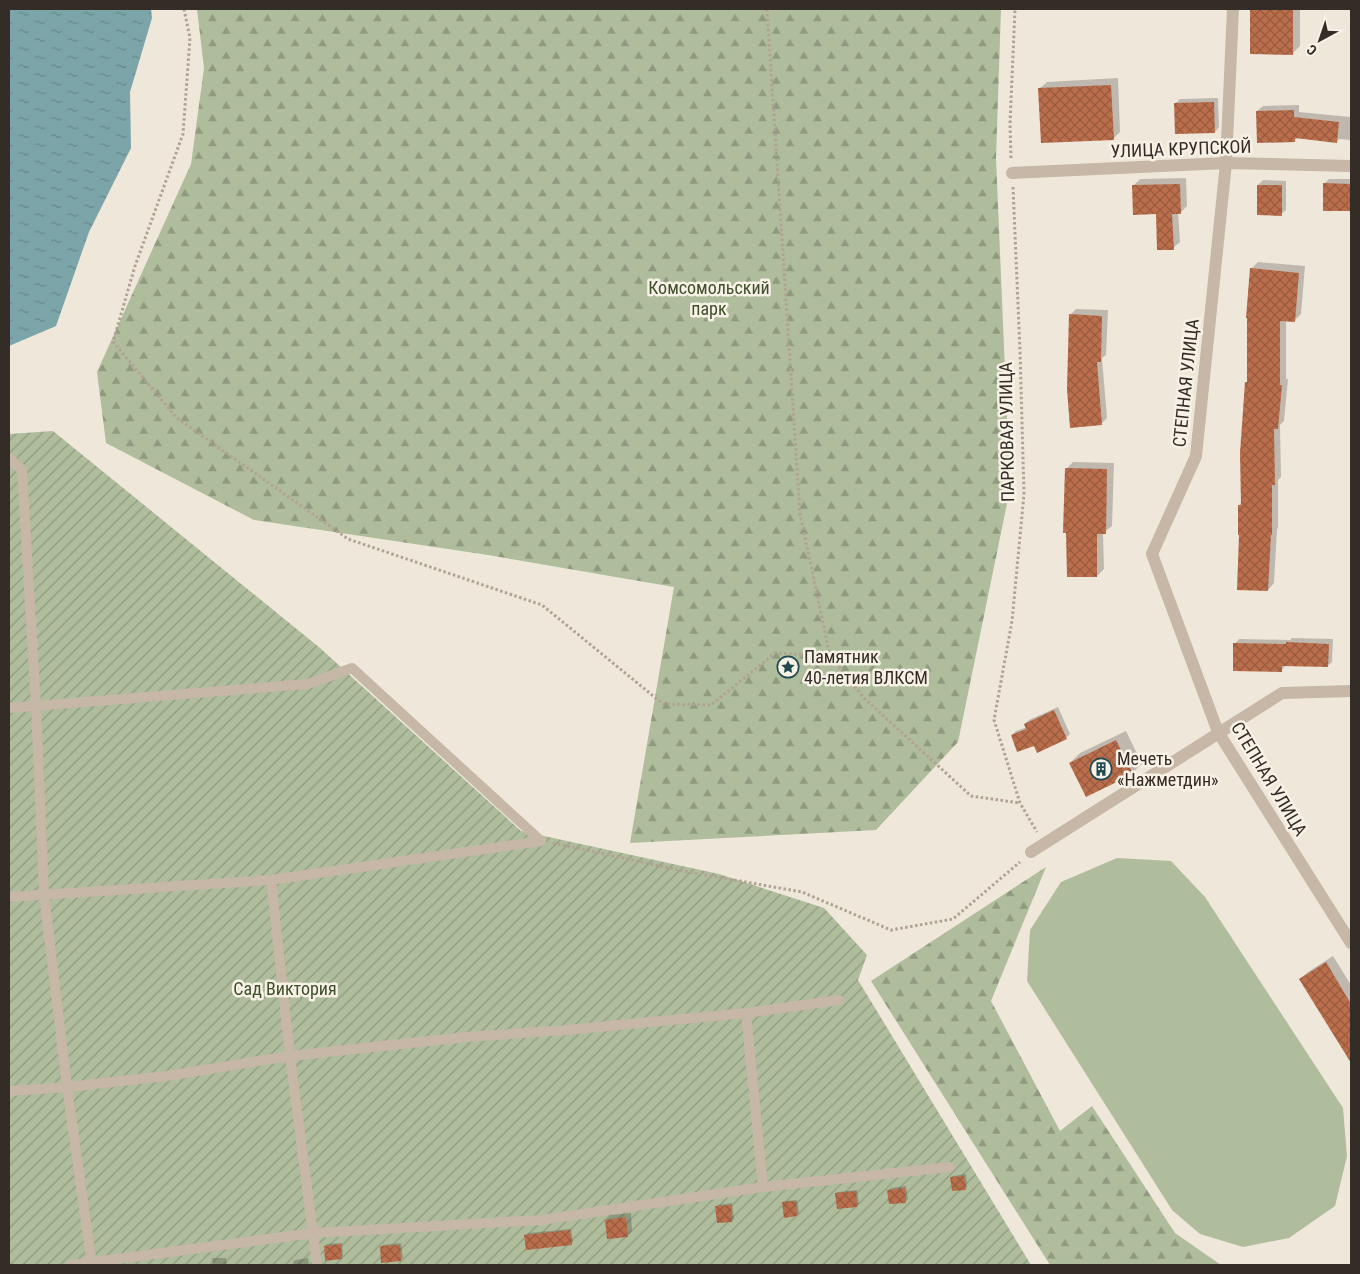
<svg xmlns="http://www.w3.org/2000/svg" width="1360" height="1274" viewBox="0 0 1360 1274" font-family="'Roboto Condensed',sans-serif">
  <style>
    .forest { fill: url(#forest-firs) }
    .garden { fill: url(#garden-furrows) }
    .pitch { fill: #afbd9c }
    .water { fill: url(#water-ripples) }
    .shadow { fill: #0003 }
    .building { fill: url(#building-cross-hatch) }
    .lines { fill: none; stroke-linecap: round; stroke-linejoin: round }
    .path { stroke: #b2a292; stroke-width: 3; stroke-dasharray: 2.5 2.5; stroke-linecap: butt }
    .service { stroke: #c6b7a7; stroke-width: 10 }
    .minor { stroke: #c6b7a7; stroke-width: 12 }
    .labels { text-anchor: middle; stroke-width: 5; stroke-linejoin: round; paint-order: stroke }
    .street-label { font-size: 18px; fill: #332c27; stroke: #f7f1e6 }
    .park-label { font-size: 18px; fill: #404f2d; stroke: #f7f1e6 }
    .poi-label { font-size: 18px; fill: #332c27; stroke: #f7f1e6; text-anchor: start }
  </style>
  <defs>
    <pattern id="forest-firs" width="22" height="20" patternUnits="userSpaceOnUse" patternTransform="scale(1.25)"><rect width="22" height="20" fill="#afbd9c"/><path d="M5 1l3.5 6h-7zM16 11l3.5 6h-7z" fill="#8f9a7f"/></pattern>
    <pattern id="garden-furrows" width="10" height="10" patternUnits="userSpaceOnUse" patternTransform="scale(1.25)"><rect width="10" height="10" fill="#afbd9c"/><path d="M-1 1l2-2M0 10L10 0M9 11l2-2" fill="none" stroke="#8f9a7f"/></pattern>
    <pattern id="water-ripples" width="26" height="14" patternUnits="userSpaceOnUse" patternTransform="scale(1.25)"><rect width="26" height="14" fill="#7ca5aa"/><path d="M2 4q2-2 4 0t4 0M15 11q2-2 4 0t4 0" fill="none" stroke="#66878a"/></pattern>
    <pattern id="building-cross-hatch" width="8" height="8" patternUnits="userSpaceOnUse" patternTransform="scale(1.25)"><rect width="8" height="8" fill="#bb6e4c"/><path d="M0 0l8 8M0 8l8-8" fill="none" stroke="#995b3f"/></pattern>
  </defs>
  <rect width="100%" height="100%" fill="#efe7da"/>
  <g class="forest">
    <path d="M197,9H1001L996,158L1010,489L958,742L876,830L630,843L674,587L488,555L254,520L106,443L97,372L191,164L204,68Z"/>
    <path d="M1046,867L991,1001L1060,1131L1092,1106L1175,1233L1221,1265H1050L871,981Z"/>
  </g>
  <path class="garden" d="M53,431L320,648L521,831L719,874L824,908L867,955L858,980L1031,1265H9V434Z"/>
  <path class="pitch" d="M1117,858L1171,861L1205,897L1343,1108L1347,1156L1335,1206L1289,1238L1243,1247L1200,1234L1172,1210L1027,981L1030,930L1061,882Z"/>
  <path class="water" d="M9,9H151L152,18L130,92L131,148L89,232L56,326L9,346Z"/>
  <g class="shadow">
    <path d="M1251,9H1300V46L1293,53H1251Z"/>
    <path d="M1118,78L1120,132L1113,139L1039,89L1047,82Z"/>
    <path d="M1218,98L1219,127L1215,132L1176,103L1180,99Z"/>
    <path d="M1299,105V112L1351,117V140L1339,139L1337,141L1298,137L1294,141L1257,111L1263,106Z"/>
    <path d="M1186,178L1187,206L1180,213H1178L1180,242L1173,248L1157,213L1134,185L1140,179Z"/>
    <path d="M1329,179H1351V210H1324V184Z"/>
    <path d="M1263,180L1286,181V210L1281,214L1258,185Z"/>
    <path d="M1258,262L1305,266L1301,314L1294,321L1286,320V379H1288L1284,421L1280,425L1281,477L1278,480V528L1277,529L1274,583L1268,590L1241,534L1239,505L1242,502L1248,381L1251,269Z"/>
    <path d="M1076,309L1108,310L1106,355L1102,358L1107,418L1101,424L1070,315Z"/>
    <path d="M1073,462L1114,463L1112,526L1103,533L1104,569L1097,576L1066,469Z"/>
    <path d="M1292,638L1333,639L1332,662L1327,666L1286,665L1281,671L1235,644L1239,639L1290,640Z"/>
    <path d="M1058,707L1070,734L1066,738L1034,744L1012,735L1016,731L1027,727L1025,724L1029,720Z"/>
    <path d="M1126,731L1142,764L1132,773L1070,763L1080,753Z"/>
    <path d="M1333,956L1351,985V1045L1344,1049L1301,979L1308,972Z"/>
    <path d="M966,1174L967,1187L965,1189L952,1177L953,1176Z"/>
    <path d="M906,1186L908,1199L906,1201L889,1190L891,1188Z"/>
    <path d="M857,1190L859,1204L857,1206L836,1194L838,1192Z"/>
    <path d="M797,1200L799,1213L797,1215L784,1203L785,1201Z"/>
    <path d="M732,1203L734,1219L732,1221L716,1207L718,1205Z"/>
    <path d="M631,1213L632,1231L628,1235L606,1220L611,1215Z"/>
    <path d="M571,1229L573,1242L571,1244L526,1235L528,1233Z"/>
    <path d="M342,1243L343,1256L341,1258L325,1246L327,1244Z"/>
    <path d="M401,1243L403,1258L401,1260L381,1247L383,1245Z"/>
    <path d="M212,1258H226L227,1265H213Z"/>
    <path d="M308,1258L309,1265H294L293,1262L295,1260Z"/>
  </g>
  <g class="building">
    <path d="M1250,9H1293V55L1250,54Z"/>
    <path d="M1111,85L1114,140L1041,143L1038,88Z"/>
    <path d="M1214,102L1215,133L1175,134L1174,103Z"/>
    <path d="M1294,110V117L1339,122L1337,143L1295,138V142L1257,143L1256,111Z"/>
    <path d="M1323,183L1351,184V211H1323Z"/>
    <path d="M1180,184L1181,214H1172L1174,250H1157L1156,214L1133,215L1132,185Z"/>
    <path d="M1257,185H1282V216L1257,215Z"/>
    <path d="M1250,268L1299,273L1295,322L1280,321V385H1282L1278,429H1274L1275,485H1272V535H1271L1268,591L1237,590L1239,535H1238V505H1241L1240,453L1245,382H1247V318H1246Z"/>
    <path d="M1069,314L1102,316L1101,362H1097L1102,425L1070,428L1067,389Z"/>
    <path d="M1065,468L1107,469L1106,534H1097V577H1067L1066,533H1063Z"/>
    <path d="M1286,642L1329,644L1328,667L1282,666V672L1233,671V643L1286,644Z"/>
    <path d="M1054,710L1067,739L1037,753L1034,746L1017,752L1011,735L1026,729L1024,724Z"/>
    <path d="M1116,740L1133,774L1086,797L1069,763Z"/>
    <path d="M1326,962L1351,1004V1063L1299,979Z"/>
    <path d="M964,1176L966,1190L952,1191L950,1177Z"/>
    <path d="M905,1188L906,1203L889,1204L887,1190Z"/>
    <path d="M856,1191L857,1207L837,1209L835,1193Z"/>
    <path d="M796,1201L797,1216L784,1218L782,1202Z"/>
    <path d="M731,1205L732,1222L717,1223L715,1206Z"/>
    <path d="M626,1217L628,1237L607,1239L605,1220Z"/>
    <path d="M570,1230L572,1245L526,1250L524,1235Z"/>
    <path d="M341,1244L342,1259L325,1261L324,1246Z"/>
    <path d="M400,1245L401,1261L381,1263L380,1246Z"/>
  </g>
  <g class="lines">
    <g class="path">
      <path d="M184,9L190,38L183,134L135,266L113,342L177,418L348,539L542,605L663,704L711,705L775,653L830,656L864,698L971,796L1020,803"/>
      <path d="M767,9L800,514L830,656"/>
      <path d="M1011,158L1010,124L1015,9"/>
      <path d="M1013,187L1020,351L1024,494L1012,621L994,720L1020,803L1037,832"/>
      <path d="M553,843L683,871L802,892L891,930L953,919L1020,862"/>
    </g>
    <g class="service">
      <path d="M9,458L22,470L36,706L44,894L67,1087L92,1265"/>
      <path d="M9,708L308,684L352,668L541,841L271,880L290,1056L317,1265"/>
      <path d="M9,897L271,880"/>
      <path d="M9,1091L67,1087L166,1076L290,1056L466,1037L566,1030L746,1013"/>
      <path d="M763,1187L746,1013L839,1000"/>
      <path d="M71,1265L314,1233L541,1220L763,1187L950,1167"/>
    </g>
    <g class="minor">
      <path d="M1233,9L1226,163L1196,456L1152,554L1218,732L1351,943"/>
      <path d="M1012,173L1226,163L1351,166"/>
      <path d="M1031,852L1282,693L1351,691"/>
    </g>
  </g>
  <defs>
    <g id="sight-ring" transform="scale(1.125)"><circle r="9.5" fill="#f7f1e6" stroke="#204b51" stroke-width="1.5"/><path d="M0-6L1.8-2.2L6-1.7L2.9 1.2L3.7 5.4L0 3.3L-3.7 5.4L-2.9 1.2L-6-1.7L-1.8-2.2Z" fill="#204b51"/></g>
    <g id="building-ring" transform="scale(1.125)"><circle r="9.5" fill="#f7f1e6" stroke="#204b51" stroke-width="1.5"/><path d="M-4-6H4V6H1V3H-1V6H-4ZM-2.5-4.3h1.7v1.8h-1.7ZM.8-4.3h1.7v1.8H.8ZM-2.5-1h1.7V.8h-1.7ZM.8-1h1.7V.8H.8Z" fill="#204b51"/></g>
  </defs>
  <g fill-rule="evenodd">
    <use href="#sight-ring" x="788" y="667"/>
    <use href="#building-ring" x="1101" y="769"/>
  </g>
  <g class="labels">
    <g class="street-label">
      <text transform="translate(1181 149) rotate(-2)" y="6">УЛИЦА КРУПСКОЙ</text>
      <text transform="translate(1186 383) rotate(-84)" y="6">СТЕПНАЯ УЛИЦА</text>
      <text transform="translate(1007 432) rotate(-91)" y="6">ПАРКОВАЯ УЛИЦА</text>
      <text transform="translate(1269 779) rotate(59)" y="6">СТЕПНАЯ УЛИЦА</text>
    </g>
    <g class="park-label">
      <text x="709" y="294">Комсомольский<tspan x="709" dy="21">парк</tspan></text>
      <text x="285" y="995">Сад Виктория</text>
    </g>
    <g class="poi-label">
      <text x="804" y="663">Памятник<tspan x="804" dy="21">40-летия ВЛКСМ</tspan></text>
      <text x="1117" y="765">Мечеть<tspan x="1117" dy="21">«Нажметдин»</tspan></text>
    </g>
  </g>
  <rect width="1360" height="1274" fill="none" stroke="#332c27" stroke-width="20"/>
  <g transform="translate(1320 40) rotate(220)" stroke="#f7f1e6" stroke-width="4" paint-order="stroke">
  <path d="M0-4L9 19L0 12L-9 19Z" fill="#332c27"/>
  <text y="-8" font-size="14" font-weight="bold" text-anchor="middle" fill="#332c27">С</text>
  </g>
</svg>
